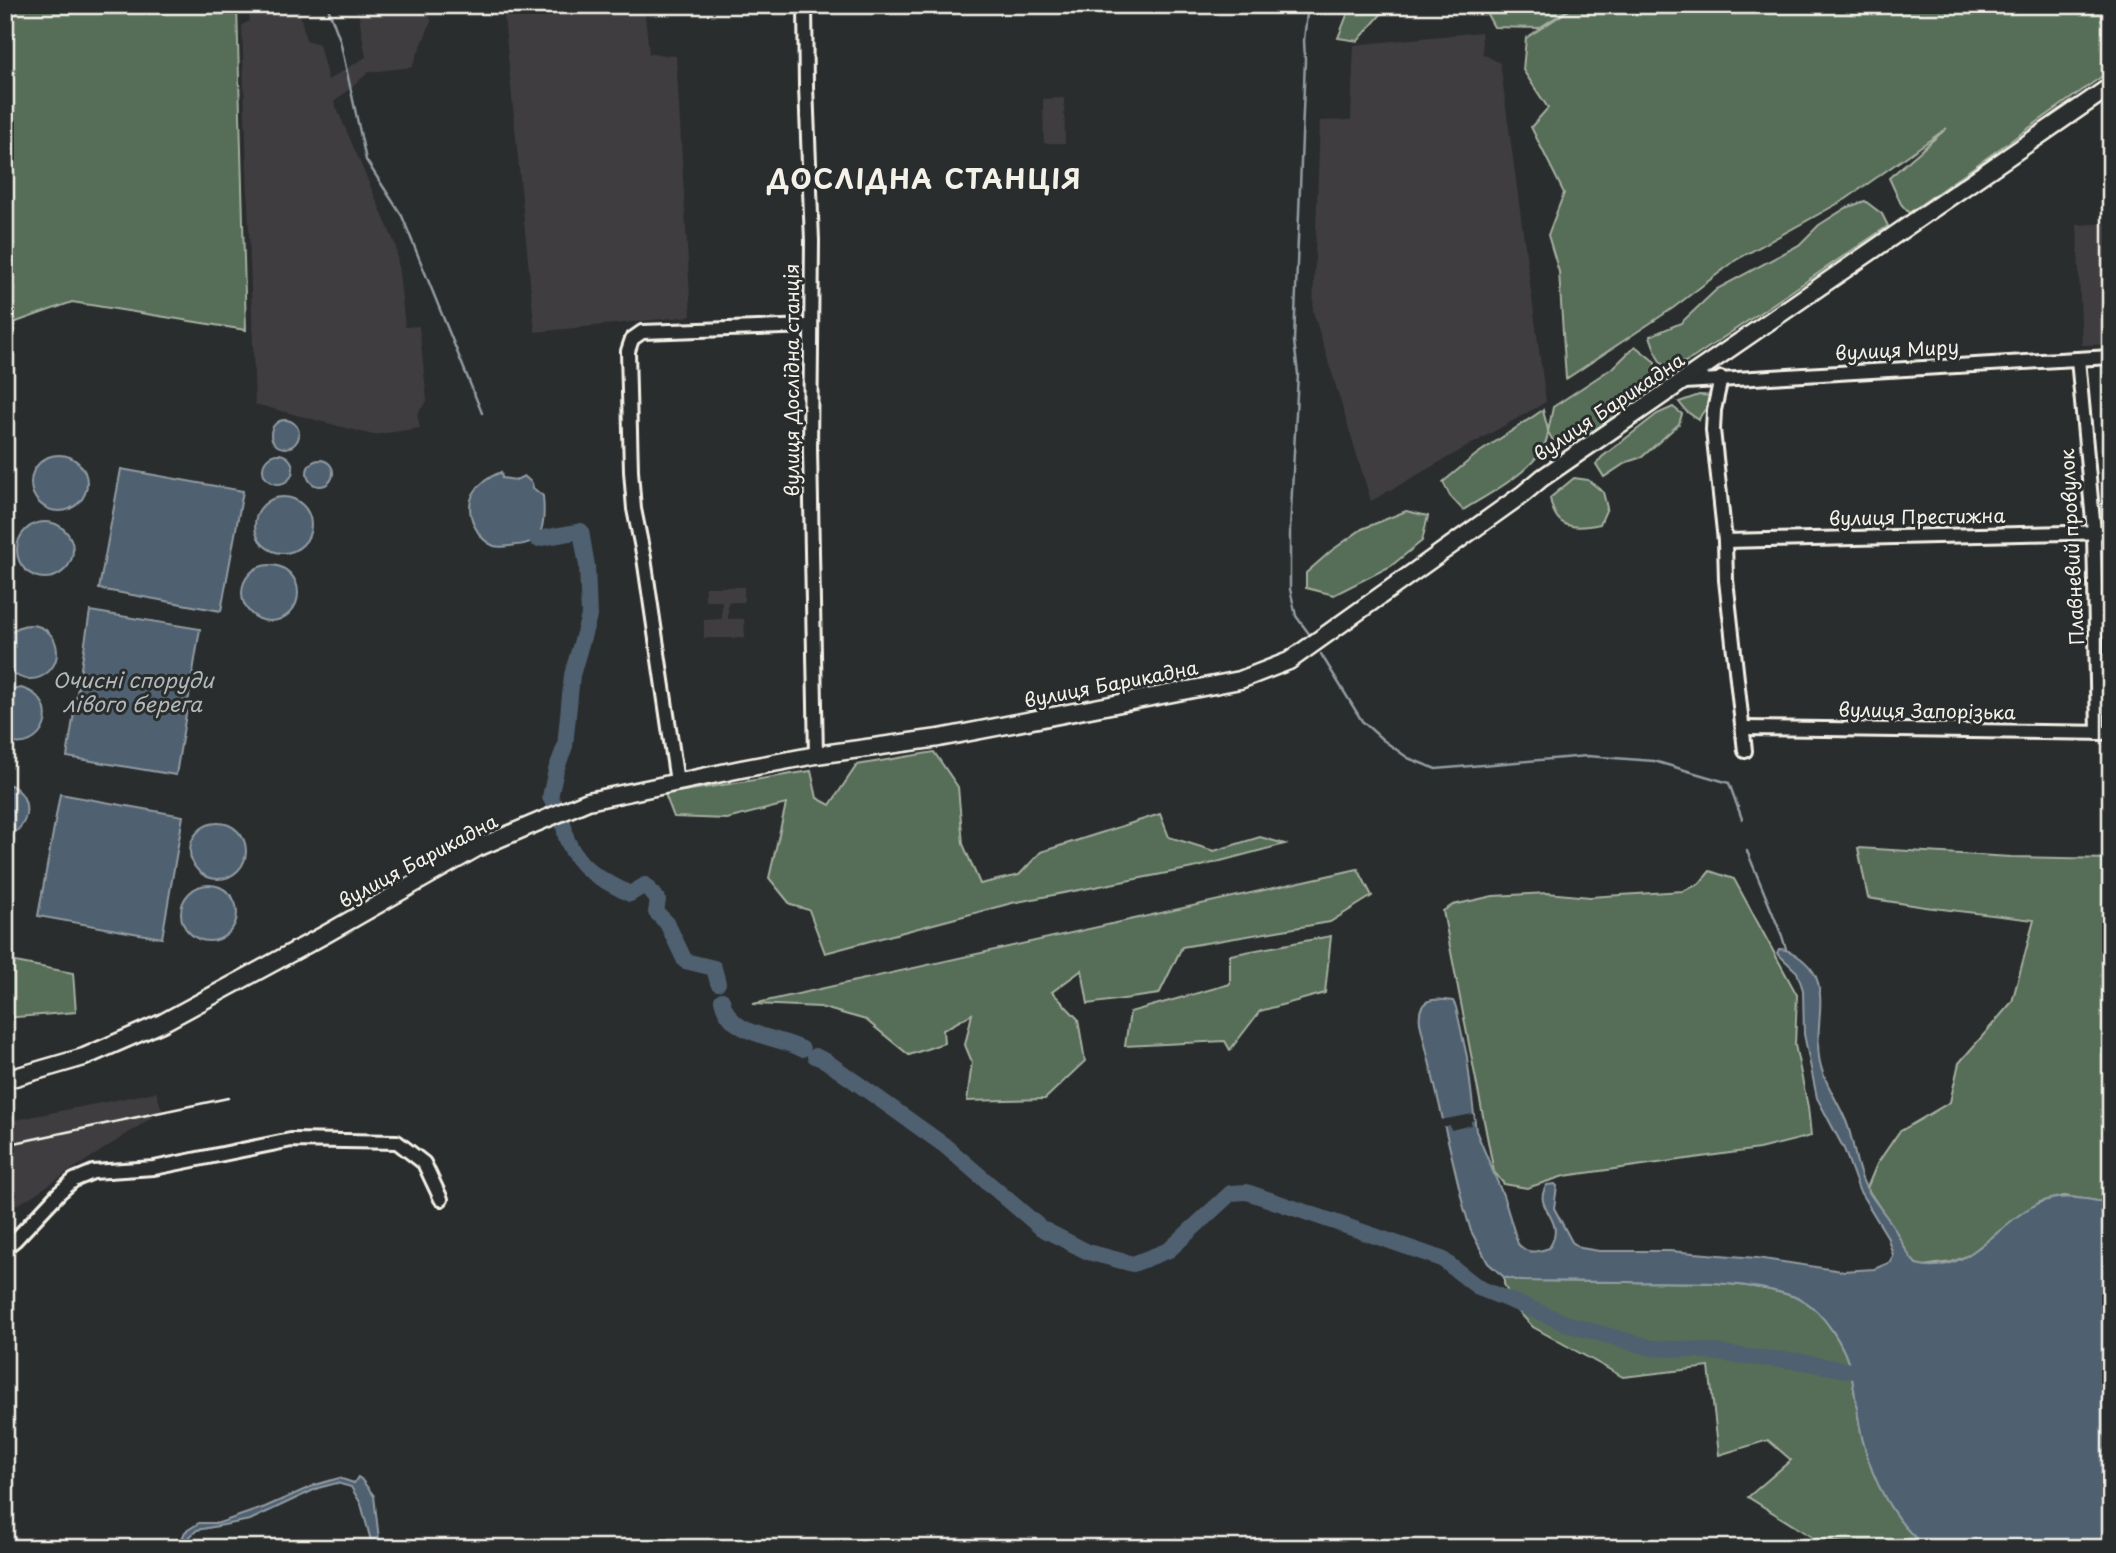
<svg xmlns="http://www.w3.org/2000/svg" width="2116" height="1553" viewBox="0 0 2116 1553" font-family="'Playpen Sans',sans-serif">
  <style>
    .built { fill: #403d40 }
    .green { fill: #566d58; stroke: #a5afa0; stroke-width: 2 }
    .water { fill: #4f6171; stroke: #919ba1; stroke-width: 2 }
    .pier { fill: #2a2d2e }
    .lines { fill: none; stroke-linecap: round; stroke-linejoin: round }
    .stream { stroke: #919ba1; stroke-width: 2.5 }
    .river { stroke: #4f6171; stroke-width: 16 }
    .minor-casing { stroke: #f4f1e8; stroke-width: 18 }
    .major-casing { stroke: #f4f1e8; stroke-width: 21 }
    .minor { stroke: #2a2d2e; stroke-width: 12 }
    .major { stroke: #2a2d2e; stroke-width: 16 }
    .rail { stroke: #f4f1e8; stroke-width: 2.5 }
    .labels { text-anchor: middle; stroke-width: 6; stroke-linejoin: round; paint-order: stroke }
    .street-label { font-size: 19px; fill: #f4f1e8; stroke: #2a2d2e }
    .water-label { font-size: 21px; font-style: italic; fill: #b2b7b8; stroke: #2a2d2e }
    .district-label { font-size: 26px; font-weight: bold; letter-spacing: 2px; fill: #f4f1e8; stroke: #2a2d2e }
  </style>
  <rect width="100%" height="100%" fill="#2a2d2e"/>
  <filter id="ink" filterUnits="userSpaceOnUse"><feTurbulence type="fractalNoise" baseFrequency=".0143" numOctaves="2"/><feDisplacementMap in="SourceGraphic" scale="14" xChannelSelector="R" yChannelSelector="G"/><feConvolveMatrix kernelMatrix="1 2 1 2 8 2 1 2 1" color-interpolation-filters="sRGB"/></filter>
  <g filter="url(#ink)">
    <g class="built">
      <path d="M351,5H428L431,22L412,67L369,72L334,102L396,246L405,327L419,326L427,401L417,414L420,428L373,435L255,404L242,25L250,21L249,14L299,10L306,40L319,44L328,80L366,57L359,16Z"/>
      <path d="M503,5H644L649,54L676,56L691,316L535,332Z"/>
      <path d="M1481,32L1483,54L1500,63L1546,402L1371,501L1313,311L1320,121L1351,120L1354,45Z"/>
      <path d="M1064,98L1065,143H1044L1043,99Z"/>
      <path d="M2111,223V344L2082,345L2077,225Z"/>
      <path d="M705,587H744V602H728V619H744L745,638H704V620L722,619V601H705Z"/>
      <path d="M156,1092L162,1111L27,1199L5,1211V1122Z"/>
    </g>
    <g class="green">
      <path d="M5,5H242L237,6L246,330L72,302L5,326Z"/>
      <path d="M1351,5H1389L1358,41L1338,38Z"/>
      <path d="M1482,5H1575L1539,28L1494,27Z"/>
      <path d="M1577,5H2111V13L2100,21L2111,15V70L1909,213L1901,204L1889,178L1947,128L1846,199L1736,260L1673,308L1566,379L1559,272L1548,235L1564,193L1531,127L1548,108L1523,70L1526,38Z"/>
      <path d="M1865,201L1882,214L1888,226L1693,358L1667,371L1658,358L1650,336L1681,323L1717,289L1799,245L1819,225L1846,208Z"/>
      <path d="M1635,346L1655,362L1654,388L1581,443L1555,444L1548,432L1553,407L1615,366Z"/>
      <path d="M1699,395L1716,396C1713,404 1702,409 1699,420L1686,411L1679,402Z"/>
      <path d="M1673,407L1682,414L1679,424L1642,457L1627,462L1604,477L1596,464L1602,457L1657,414Z"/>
      <path d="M1543,410C1544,417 1548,426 1548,432C1546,466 1488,494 1463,510L1450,496L1443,482L1477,454Z"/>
      <path d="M1574,478L1588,480L1603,492L1607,508L1600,524C1573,530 1555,529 1550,498Z"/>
      <path d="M1406,511L1428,516L1422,541L1391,566L1334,595L1306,588V573L1331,551L1362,529Z"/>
      <path d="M934,752L958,787L963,844L980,884L1019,875L1041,852L1160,814L1169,837L1214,851L1260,837L1285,844L1198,867L1012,903L825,953L809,910L791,905L769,878L786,804L727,819L674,817L665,794L811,771L817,798L830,805L857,765Z"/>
      <path d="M1858,848L2011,857L2111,859V1203L2064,1196L2040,1202L2016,1218L1969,1255L1952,1262L1923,1266L1916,1264L1909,1256L1897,1234L1867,1188L1877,1164L1899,1132L1950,1102L1959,1063L2012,1002L2034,920L1925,907L1868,898Z"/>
      <path d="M1358,869L1372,896L1330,922L1182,947L1159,994L1088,1004L1082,970L1052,992L1078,1019L1085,1061L1045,1099L967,1101L972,1062L965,1045L972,1014L943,1030L944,1043L909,1055L866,1020L820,1007L753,1004Z"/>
      <path d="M1710,871L1734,879L1797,995L1795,1045L1808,1107L1811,1136L1759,1149L1564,1176L1527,1188L1504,1184L1494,1172L1443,911L1453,905L1493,896L1547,893L1590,897L1683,891L1699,884Z"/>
      <path d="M1331,936L1325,993L1260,1011L1230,1050L1225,1041L1125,1046L1130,1012L1230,984V955Z"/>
      <path d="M5,960L73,973L76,1012L5,1018Z"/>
      <path d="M1504,1277L1521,1281C1556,1281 1592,1282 1627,1282C1679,1283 1736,1279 1786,1294C1791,1296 1797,1297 1801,1299C1824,1312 1846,1347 1851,1373C1856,1395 1857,1418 1863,1441C1873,1480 1894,1524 1928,1548H1864L1863,1546L1815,1539L1748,1497L1791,1460L1768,1440L1719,1455L1709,1367L1623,1377L1533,1327L1515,1308L1504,1284Z"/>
    </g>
    <g class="water">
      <circle cx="285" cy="434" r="14"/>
      <circle cx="278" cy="469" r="15"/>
      <circle cx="59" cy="483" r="28"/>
      <circle cx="320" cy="473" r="13"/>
      <path d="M121,469L243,491L221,611L99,589Z"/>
      <path d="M501,472L502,478L516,480L524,476L532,483L533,488L543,496C545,519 546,544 516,545C510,546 500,548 494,546C486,543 479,535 475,527C462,500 476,482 501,472Z"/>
      <circle cx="283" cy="525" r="28"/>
      <circle cx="45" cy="550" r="28"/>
      <circle cx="270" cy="593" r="28"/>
      <path d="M90,611L200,629L176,775L67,757Z"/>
      <circle cx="30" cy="652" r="27"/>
      <path d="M21,688C66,700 43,758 5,740V691Z"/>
      <path d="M5,783C34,791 33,829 5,837Z"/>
      <path d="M60,794L183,816L162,938L38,916Z"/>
      <circle cx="218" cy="851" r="28"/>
      <circle cx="209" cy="913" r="28"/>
      <path d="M1779,949C1793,949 1811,965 1816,977C1826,1001 1815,1031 1819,1057C1822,1080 1837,1099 1846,1121C1853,1138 1854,1156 1860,1173C1865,1191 1880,1207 1891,1223C1900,1236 1904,1252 1916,1264C1968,1279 2000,1218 2042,1202C2065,1193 2087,1200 2111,1203V1548H1928C1894,1524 1872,1479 1863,1441C1857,1418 1856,1395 1851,1373C1846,1347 1824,1312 1801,1299C1797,1297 1791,1296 1786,1294C1736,1279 1679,1283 1627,1282C1592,1282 1556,1281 1521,1281L1504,1277L1488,1263L1471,1231L1464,1208L1420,1023C1417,999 1432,997 1453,1001L1456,1007L1467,1057L1476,1131L1503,1195L1518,1244C1528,1255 1536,1252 1549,1248C1569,1218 1530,1209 1547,1185L1555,1184L1557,1186L1554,1208L1572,1242L1581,1248L1599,1251H1669L1757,1258L1842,1271L1874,1269L1891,1262L1893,1255L1887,1236L1859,1190L1844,1149L1817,1098L1804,1034L1803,990L1797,972L1777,953Z"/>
      <path d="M358,1477L361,1479L374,1496L380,1548H373L361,1504L351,1487L337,1483L318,1488L250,1520L197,1530L186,1540L183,1548H178L185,1532L199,1523H219L265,1507L315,1485L339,1478L354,1483Z"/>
    </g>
    <path class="pier" d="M1473,1114L1474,1120L1471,1121V1125L1451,1130L1450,1125L1442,1127L1440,1120Z"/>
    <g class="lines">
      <g class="stream">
        <path d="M327,5L340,40L366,160L402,216L482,413"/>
        <path d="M1308,5L1304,40L1305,60L1294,341L1298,374L1290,530V589L1296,616L1310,635"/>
        <path d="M1321,654L1362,721L1383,740L1408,758L1436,769L1587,756L1654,761L1729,783L1742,819"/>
        <path d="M1747,851L1782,936L1786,949"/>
      </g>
      <g class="river">
        <path d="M537,539L581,531L587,566L589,616L572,675L565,746L556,770L550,797L555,806"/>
        <path d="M562,821C566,828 564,835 568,842C581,872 603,880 630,894L645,885L658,900L656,912L667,923L685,961L714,968L718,983"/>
        <path d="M722,1000C730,1037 774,1035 802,1049"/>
        <path d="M815,1056L826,1061L944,1145L1041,1228L1088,1252L1133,1264L1169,1250L1231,1193L1247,1192L1442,1259L1479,1288L1571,1325L1652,1348L1699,1350L1748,1357L1798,1361L1851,1371"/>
      </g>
      <g class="minor-casing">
        <g id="minor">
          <path d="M805,5L806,86L812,241L810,450L816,755"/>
          <path d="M2078,359L2094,532L2098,733"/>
          <path d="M1721,378L1714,410L1713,430L1725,541L1726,580L1745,751"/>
          <path d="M1684,382L2111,357"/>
          <path d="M1725,541L2111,532"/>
          <path d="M1743,728L2111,733"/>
          <path d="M677,782L644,558L634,509L631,471L628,351L632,339L642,332L811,326"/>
          <path d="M5,1248L15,1240L59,1193L74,1180L93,1172L154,1168L291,1140L397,1142L424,1163L441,1199"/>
        </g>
      </g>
      <g class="major-casing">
        <path id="major" d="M5,1080L84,1057L162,1023L326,934L477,848L588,801L741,769L816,755L939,738L1240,680L1289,661L1523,494L1542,478L2111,86"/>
      </g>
      <use href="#minor" class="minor"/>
      <use href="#major" class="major"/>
      <path class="rail" d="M5,1145L228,1098"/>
    </g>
  </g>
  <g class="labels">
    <g class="street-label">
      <text transform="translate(1897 350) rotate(-3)" y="7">вулиця Миру</text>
      <text transform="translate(792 380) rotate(-90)" y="7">вулиця Дослідна станція</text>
      <text transform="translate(1609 407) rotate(-34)" y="7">вулиця Барикадна</text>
      <text transform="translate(1917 517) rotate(-1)" y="7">вулиця Престижна</text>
      <text transform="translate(2072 547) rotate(-93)" y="7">Плавневий провулок</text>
      <text transform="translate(1111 684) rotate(-11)" y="7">вулиця Барикадна</text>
      <text transform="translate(1927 711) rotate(1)" y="7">вулиця Запорізька</text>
      <text transform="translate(418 861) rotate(-28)" y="7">вулиця Барикадна</text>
    </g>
    <g class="water-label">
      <text x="133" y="688">Очисні споруди<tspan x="133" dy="24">лівого берега</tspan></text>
    </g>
    <g class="district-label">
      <text x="925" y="189">ДОСЛІДНА СТАНЦІЯ</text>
    </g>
  </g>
  <rect width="2116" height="1553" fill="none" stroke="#2a2d2e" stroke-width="28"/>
  <rect x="14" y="14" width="2088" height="1525" fill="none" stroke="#f4f1e8" stroke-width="2.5" filter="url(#ink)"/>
</svg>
